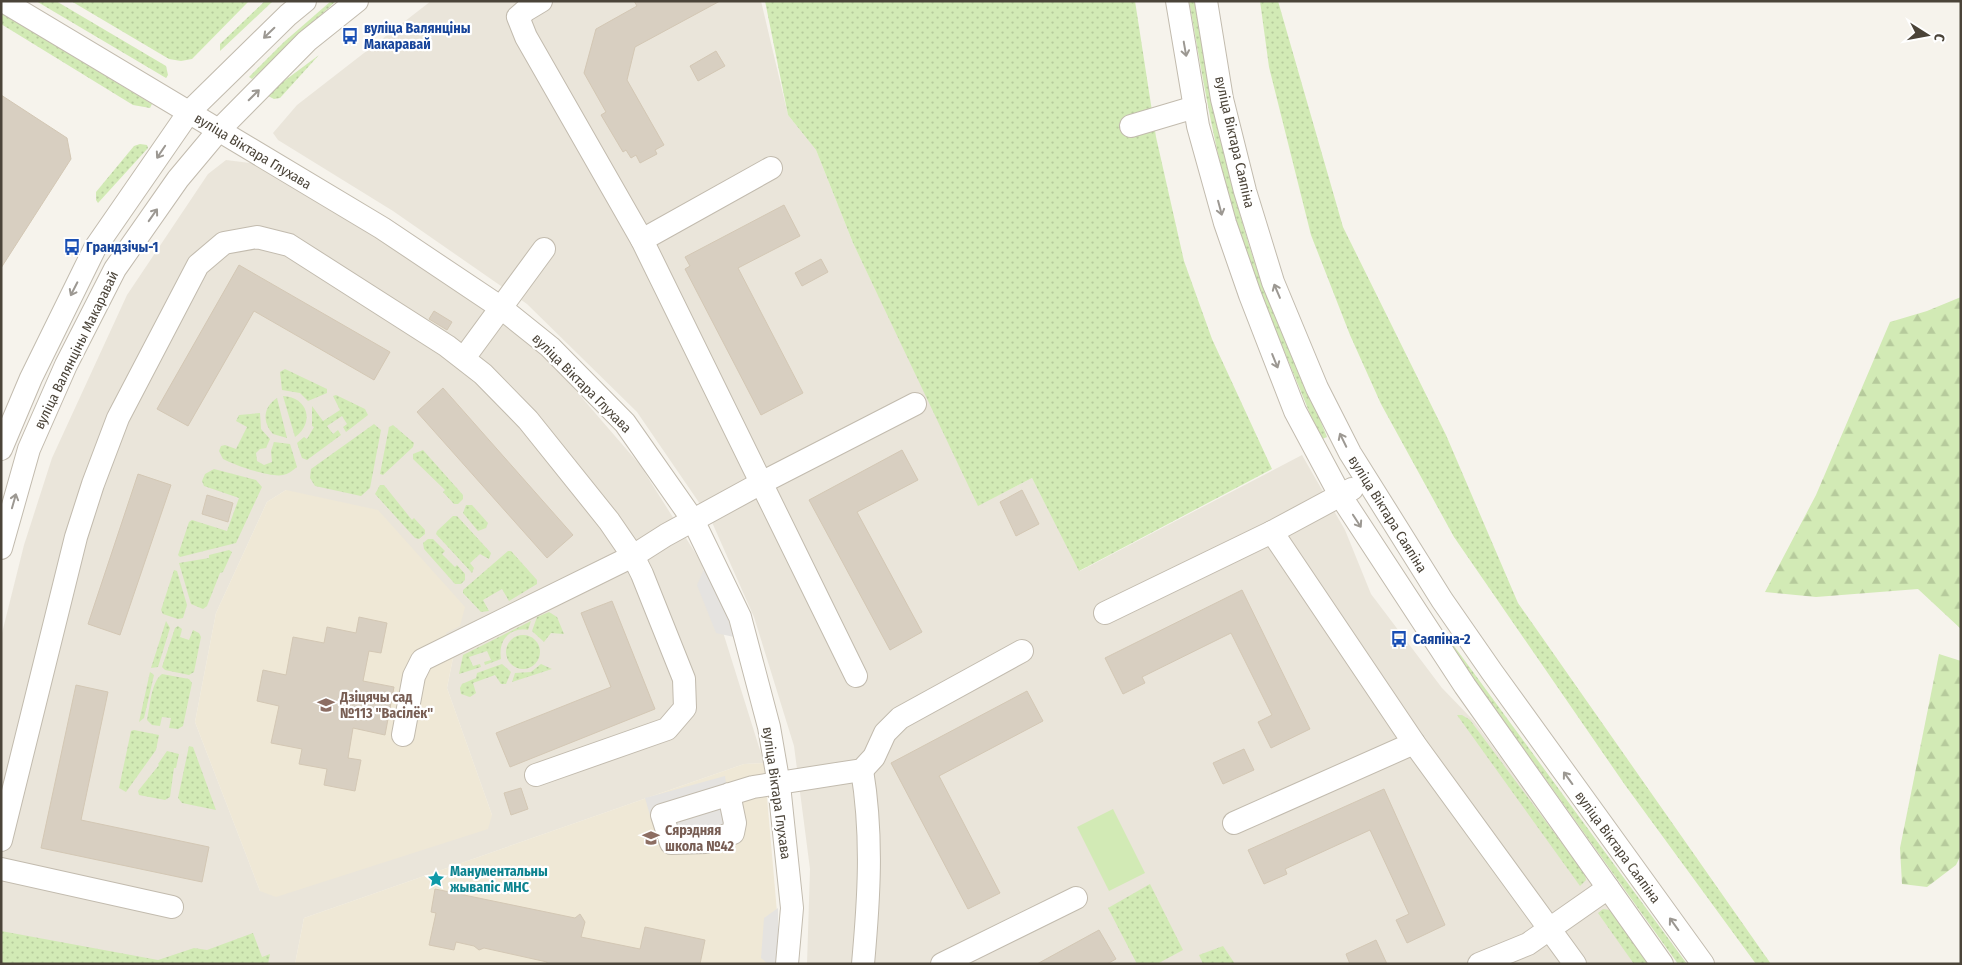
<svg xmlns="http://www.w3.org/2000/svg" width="1962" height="965" viewBox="0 0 1962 965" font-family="'Fira Sans Condensed',sans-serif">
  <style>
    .residential { fill: #eae5da; fill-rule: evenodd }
    .education { fill: #efe8d6 }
    .green { fill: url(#green-dots) }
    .forest { fill: url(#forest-firs) }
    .pitch { fill: #d2eab5 }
    .parking { fill: #e5e3e0 }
    .building { fill: #d8cfc1; stroke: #d3c7b4 }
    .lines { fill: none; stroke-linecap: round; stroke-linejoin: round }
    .minor-casing { stroke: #c2bbae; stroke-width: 24 }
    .minor { stroke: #fff; stroke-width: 22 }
    .oneway { stroke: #9c9892 }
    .labels { text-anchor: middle; stroke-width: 4.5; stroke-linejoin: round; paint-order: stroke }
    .transit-label { font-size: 14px; font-weight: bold; fill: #164399; stroke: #fff; text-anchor: start }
    .street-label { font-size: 14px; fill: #4b4439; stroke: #fff }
    .education-label { font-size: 14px; font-weight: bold; fill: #785e54; stroke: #fff; text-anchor: start }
    .culture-label { font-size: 14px; font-weight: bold; fill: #0d838f; stroke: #fff; text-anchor: start }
  </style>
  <defs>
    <pattern id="green-dots" width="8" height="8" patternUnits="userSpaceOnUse" patternTransform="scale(1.25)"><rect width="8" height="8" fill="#d2eab5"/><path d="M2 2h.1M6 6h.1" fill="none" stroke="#b6ca9c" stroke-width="1.8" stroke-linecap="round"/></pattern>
    <pattern id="forest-firs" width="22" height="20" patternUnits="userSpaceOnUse" patternTransform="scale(1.25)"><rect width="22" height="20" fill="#d2eab5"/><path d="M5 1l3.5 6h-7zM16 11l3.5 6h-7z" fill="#b6ca9c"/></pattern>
  </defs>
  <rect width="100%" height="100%" fill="#f6f3ec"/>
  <g class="residential">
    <path d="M431,1H761L788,115L816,150L853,243L979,505L1032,478L1080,571L1302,455L1345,530L1371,594L1442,688L1473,720L1653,964H807L810,869L794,746L754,617L711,520L637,412L527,304L393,211L278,140L273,133L297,105Z"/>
    <path d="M226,160L259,164L357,225L466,295L552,363L640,465L701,562L764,763L744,764L304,918L295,964H1V637L24,545L52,458L127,295L208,174ZM286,490L454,653L447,688L492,815L260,891L195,722L216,613L267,502Z"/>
  </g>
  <g class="education">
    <path d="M286,490L378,510L465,607L460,626L446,633L454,653L447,688L492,815L488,829L276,897L260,891L195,722L216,613L267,502Z"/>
    <path d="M764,763L777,912L771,964H295L304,918L744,764Z"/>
  </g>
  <g class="green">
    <path d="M36,1H56L166,66L168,75L166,78Z"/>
    <path d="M71,1H249L192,59L181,61L169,59Z"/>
    <path d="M265,1H273L220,51V44Z"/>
    <path d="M331,1H336L252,79L249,77L284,42Z"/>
    <path d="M765,1H1135L1156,137L1184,261L1212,339L1272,469L1079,571L1032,478L978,506L853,243L816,150L788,115Z"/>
    <path d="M1189,1H1195C1209,77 1222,154 1244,228C1264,301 1300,367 1327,437L1320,440C1294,370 1261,303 1239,231C1215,157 1203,78 1189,1Z"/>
    <path d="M1260,1H1278L1343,227L1446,435L1518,603L1771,964H1756L1625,785L1454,537L1381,404L1350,335L1311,235L1269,67Z"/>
    <path d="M1,13L152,104L150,108L133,105L1,24Z"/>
    <path d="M319,55L280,98L274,99L268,96L276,87Z"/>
    <path d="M140,144L147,145L148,148L98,203L96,200V192L134,146Z"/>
    <path d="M285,369L327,389V393L308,401L300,393L282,390L280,372Z"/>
    <path d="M336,395L365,409L368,415L346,432L343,427L347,424L342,416L327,426L333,434L338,430L341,435L307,460L302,458L297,443L304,437L307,439L314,427L312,426V406L323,421L340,410L333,396Z"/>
    <path d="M283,396C308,397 315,423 295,437Z"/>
    <path d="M277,398L287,438L273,434C262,422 263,407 277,398Z"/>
    <path d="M260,413L261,429L270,439L266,448L260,449L256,453L257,461L264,465L272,462L271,451L274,442L290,444L297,467C292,471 288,474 283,475C271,478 234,465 223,459L219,451L221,446L225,445L236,449L247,427L236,421L239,415Z"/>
    <path d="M374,424L381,430L370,488L361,496L315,486L310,478L311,469Z"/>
    <path d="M393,425L414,443L413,447L383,475L380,474L389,427Z"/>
    <path d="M423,450L463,495V499L458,504H454L443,492L445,490L413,459V454Z"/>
    <path d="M214,469L256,480L262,487L236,543L180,557L178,555L189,522L192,520L227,531L239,498L204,486L202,481L205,474Z"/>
    <path d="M380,485H384L412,520L414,518L425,530V534L419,539L415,538L375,494Z"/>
    <path d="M466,505H472L488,523L486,528L478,531L463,513Z"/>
    <path d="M453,516H457L491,553L489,559L480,554L470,563L474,568L472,573L436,534L437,531Z"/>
    <path d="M428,539H433L445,551L442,554L455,567L457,565L465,574V580L461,584H455L424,549L423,543Z"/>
    <path d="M229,550L232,552L223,572L220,573L207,606L203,609L191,604L179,563L209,558V555Z"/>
    <path d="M508,551H511L537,580V584L509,601L502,589L483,600L489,611L481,612L463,593V590Z"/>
    <path d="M174,570L177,571L187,605L183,618L178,619L163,614L161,610Z"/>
    <path d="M1424,605L1687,964H1678L1422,607Z"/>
    <path d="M549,612L557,617L564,634L551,633L544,642L532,631L537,617Z"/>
    <path d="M166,621L170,628L158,667L151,668Z"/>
    <path d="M531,621L528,630C509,627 498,641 501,659L485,665L484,662L491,660L487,651L469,657L473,666L480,664L481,667L459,674L463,655Z"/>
    <path d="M178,626L182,629L180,637L189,640L193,630L199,633L201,637L194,672L189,675L165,670L162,667L175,628Z"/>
    <circle cx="523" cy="652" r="17"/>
    <path d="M502,664L511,672L506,684H501L495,675L473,683L476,693L470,697L461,694L460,688L462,684L476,678L477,673Z"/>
    <path d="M541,664L552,669L512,682L515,673L531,672Z"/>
    <path d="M150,672L154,675L144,718L139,722Z"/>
    <path d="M162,674L189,679L192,683L183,726L178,729L169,728L171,718L162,717L160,726L152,725L147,720C150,707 151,682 162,674Z"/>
    <path d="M1457,715H1462L1470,720L1585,874L1586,880L1580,886Z"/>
    <path d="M134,730L159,735L156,750L126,792L119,788L131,731Z"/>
    <path d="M189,746L193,747L216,810L182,803L178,798Z"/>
    <path d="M167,751L179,754L176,768H174L170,797L165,800L139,795L138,791L159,765L158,764Z"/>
    <path d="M1150,884L1183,950L1157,964H1137L1108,908Z"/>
    <path d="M1603,909L1610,910L1651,964H1634L1598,913Z"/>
    <path d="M1,931L158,960L194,948L207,950L253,933L262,957L270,954L268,964H1Z"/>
    <path d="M1223,946L1235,964H1203L1199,955Z"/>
  </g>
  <g class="forest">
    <path d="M1961,297V629L1918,589L1816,597L1765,592L1816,495L1890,322L1927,311Z"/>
    <path d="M1939,654L1961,661V855L1956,865L1927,887L1902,884L1900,848Z"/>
  </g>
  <path class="pitch" d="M1113,809L1145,873L1109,891L1077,827Z"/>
  <g class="parking">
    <path d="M705,567L727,616L734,637L716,633L697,585Z"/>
    <path d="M725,776L732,825L677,841L669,814L651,819L645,798Z"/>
    <path d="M778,908V941L775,964H768L761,958L764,918Z"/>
  </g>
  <g class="building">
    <path d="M634,1H720L635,47L627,80L664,145L655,150L657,154L640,163L636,155L631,158L626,150L623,152L601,115L606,112L584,73L596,29L637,6Z"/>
    <path d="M716,51L725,66L698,81L690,66Z"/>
    <path d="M1,95L67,138L71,159L1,268Z"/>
    <path d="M784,205L800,236L738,268L803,393L761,415L685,269L690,266L685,257Z"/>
    <path d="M821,259L828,272L802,286L795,273Z"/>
    <path d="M239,265L390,352L374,380L254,311L188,426L157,409Z"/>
    <path d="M434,311L452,322L447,330L429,319Z"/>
    <path d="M443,388L573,535L547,558L417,412Z"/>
    <path d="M902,450L918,480L857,512L922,632L890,650L809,500Z"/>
    <path d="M138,474L171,485L120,635L88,624Z"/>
    <path d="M1022,490L1039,524L1016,536L1000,502Z"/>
    <path d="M207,495L233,503L228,522L202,514Z"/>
    <path d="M1242,590L1310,729L1271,748L1258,722L1272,715L1231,633L1142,677L1145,683L1123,694L1105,658Z"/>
    <path d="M612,601L655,709L510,767L496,733L611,687L581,613Z"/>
    <path d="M359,617L387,623L381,653L369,651L363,681L394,687L385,735L353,728L348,758L361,760L355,791L324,785L327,769L299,764L302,749L271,743L279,706L257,701L263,670L286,675L293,637L324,643L327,627L356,633Z"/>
    <path d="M76,685L108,692L81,820L209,847L202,882L41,848Z"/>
    <path d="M1027,691L1043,721L939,776L1000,893L968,909L891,763Z"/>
    <path d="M1244,749L1254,770L1223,784L1213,763Z"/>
    <path d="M521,788L528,809L511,815L504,793Z"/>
    <path d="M1384,789L1445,925L1407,943L1396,920L1409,914L1370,830L1285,869L1287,874L1264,884L1248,850Z"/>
    <path d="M435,889L575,918L580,914L585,922L581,937L640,949L645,927L705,940L700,964H547V962L484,948L479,950L474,946L456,942L454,950L429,945L436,913L431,912Z"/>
    <path d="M1099,930L1116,959L1107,964H1037Z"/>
    <path d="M1376,940L1387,964H1350L1346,954Z"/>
  </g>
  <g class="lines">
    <g class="minor-casing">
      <g id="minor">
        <path d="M3,1L382,228L500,307L550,347L625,423L693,520L740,617L769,727L779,785L792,908L787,964"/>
        <path d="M541,1L526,10L518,17L526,37L642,240L856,676"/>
        <path d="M1177,1L1198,126L1225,223L1250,295L1295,411L1340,495L1465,686L1662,964"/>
        <path d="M1206,1L1222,99L1245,191L1273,282L1317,388L1350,453L1442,600L1492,672L1703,964"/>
        <path d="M1131,126L1195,107"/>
        <path d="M642,240L771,168"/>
        <path d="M464,358L544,249"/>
        <path d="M1,449L31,378L95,248L189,112L288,15L305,1"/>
        <path d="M1272,532L1352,489"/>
        <path d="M1,548L29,449L66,365L115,269L178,179L219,130L307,41L357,1"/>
        <path d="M1105,613L1272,532L1414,743L1575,964"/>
        <path d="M403,735L414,676L422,660L633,556L666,535L763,482L915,404"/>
        <path d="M862,770C873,836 869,898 863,964"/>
        <path d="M729,794L735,823L733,833L706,842L671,843L662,815L753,787L862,770L874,757L885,733L900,718L1022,651"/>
        <path d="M1234,823L1414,743"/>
        <path d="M1,840L76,537L93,484L118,418L198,265L224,243L257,237L289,245L447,346L483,374L528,420L609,521L633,556L642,574L684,679L685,708L667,729L536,775"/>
        <path d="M1,869L172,907"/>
        <path d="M942,964L1076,898"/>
        <path d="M1479,964L1528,944L1608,888"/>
      </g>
    </g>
    <use href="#minor" class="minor"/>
  </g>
  <defs><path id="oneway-shaft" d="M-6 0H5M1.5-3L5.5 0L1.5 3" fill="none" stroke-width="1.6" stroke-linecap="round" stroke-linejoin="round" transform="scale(1.25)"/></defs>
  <g class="oneway">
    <use href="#oneway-shaft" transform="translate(269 33) rotate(136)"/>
    <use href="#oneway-shaft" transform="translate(1185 49) rotate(80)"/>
    <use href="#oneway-shaft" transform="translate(254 95) rotate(-45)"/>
    <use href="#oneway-shaft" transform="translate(161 152) rotate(124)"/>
    <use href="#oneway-shaft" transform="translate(1220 208) rotate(75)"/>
    <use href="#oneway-shaft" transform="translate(153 215) rotate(-55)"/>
    <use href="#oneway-shaft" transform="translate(74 289) rotate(117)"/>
    <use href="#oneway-shaft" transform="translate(1277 291) rotate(-113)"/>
    <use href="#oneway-shaft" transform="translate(1275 361) rotate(68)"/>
    <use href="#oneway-shaft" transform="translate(1343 440) rotate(-116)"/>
    <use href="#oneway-shaft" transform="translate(14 501) rotate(-74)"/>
    <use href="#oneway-shaft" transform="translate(1357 521) rotate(57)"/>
    <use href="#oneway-shaft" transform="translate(1568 778) rotate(-126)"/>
    <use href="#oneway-shaft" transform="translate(1674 924) rotate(-126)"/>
  </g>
  <defs>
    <g id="bus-bare" transform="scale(1.35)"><path d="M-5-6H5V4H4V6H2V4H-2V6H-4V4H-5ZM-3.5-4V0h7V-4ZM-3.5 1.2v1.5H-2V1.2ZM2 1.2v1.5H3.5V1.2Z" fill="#1a4fb4" stroke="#fff" stroke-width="2.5" paint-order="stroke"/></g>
    <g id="school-bare" transform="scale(1.35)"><path d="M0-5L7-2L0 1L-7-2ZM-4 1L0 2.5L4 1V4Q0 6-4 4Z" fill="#8d6e63" stroke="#fff" stroke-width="2.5" paint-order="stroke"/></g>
    <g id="sight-bare" transform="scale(1.35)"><path d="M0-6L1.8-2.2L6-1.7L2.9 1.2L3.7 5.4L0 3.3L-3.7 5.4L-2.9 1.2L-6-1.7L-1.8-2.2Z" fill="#0f9aa8" stroke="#fff" stroke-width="2.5" paint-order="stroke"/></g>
  </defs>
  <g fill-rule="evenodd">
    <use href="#bus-bare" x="350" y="36"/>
    <use href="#bus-bare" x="72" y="247"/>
    <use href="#bus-bare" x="1399" y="639"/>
    <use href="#school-bare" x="326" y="705"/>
    <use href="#school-bare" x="651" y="838"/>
    <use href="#sight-bare" x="436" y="879"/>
  </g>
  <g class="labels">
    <g class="transit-label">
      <text x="364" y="33">вуліца Валянціны<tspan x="364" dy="16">Макаравай</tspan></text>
      <text x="86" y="252">Грандзічы-1</text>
      <text x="1413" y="644">Саяпіна-2</text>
    </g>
    <g class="street-label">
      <text transform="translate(1235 142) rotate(77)" y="5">вуліца Віктара Саяпіна</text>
      <text transform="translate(253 151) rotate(31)" y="5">вуліца Віктара Глухава</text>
      <text transform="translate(76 350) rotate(-64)" y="5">вуліца Валянціны Макаравай</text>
      <text transform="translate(582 383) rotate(45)" y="5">вуліца Віктара Глухава</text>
      <text transform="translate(1388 514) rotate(58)" y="5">вуліца Віктара Саяпіна</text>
      <text transform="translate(777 793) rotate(82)" y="5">вуліца Віктара Глухава</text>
      <text transform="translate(1618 847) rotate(54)" y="5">вуліца Віктара Саяпіна</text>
    </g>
    <g class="education-label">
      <text x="340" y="702">Дзіцячы сад<tspan x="340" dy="16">№113 "Васілёк"</tspan></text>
      <text x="665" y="835">Сярэдняя<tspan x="665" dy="16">школа №42</tspan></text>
    </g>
    <g class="culture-label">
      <text x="450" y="876">Манументальны<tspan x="450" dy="16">жывапіс МНС</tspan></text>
    </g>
  </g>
  <rect width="1962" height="965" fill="none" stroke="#4b4439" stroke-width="5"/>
  <g transform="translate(1927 35) rotate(101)" stroke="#ffffff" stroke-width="4" paint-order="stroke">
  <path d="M0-4L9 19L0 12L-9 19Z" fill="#4b4439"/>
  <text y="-8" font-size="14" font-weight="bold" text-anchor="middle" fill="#4b4439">С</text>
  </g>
</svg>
